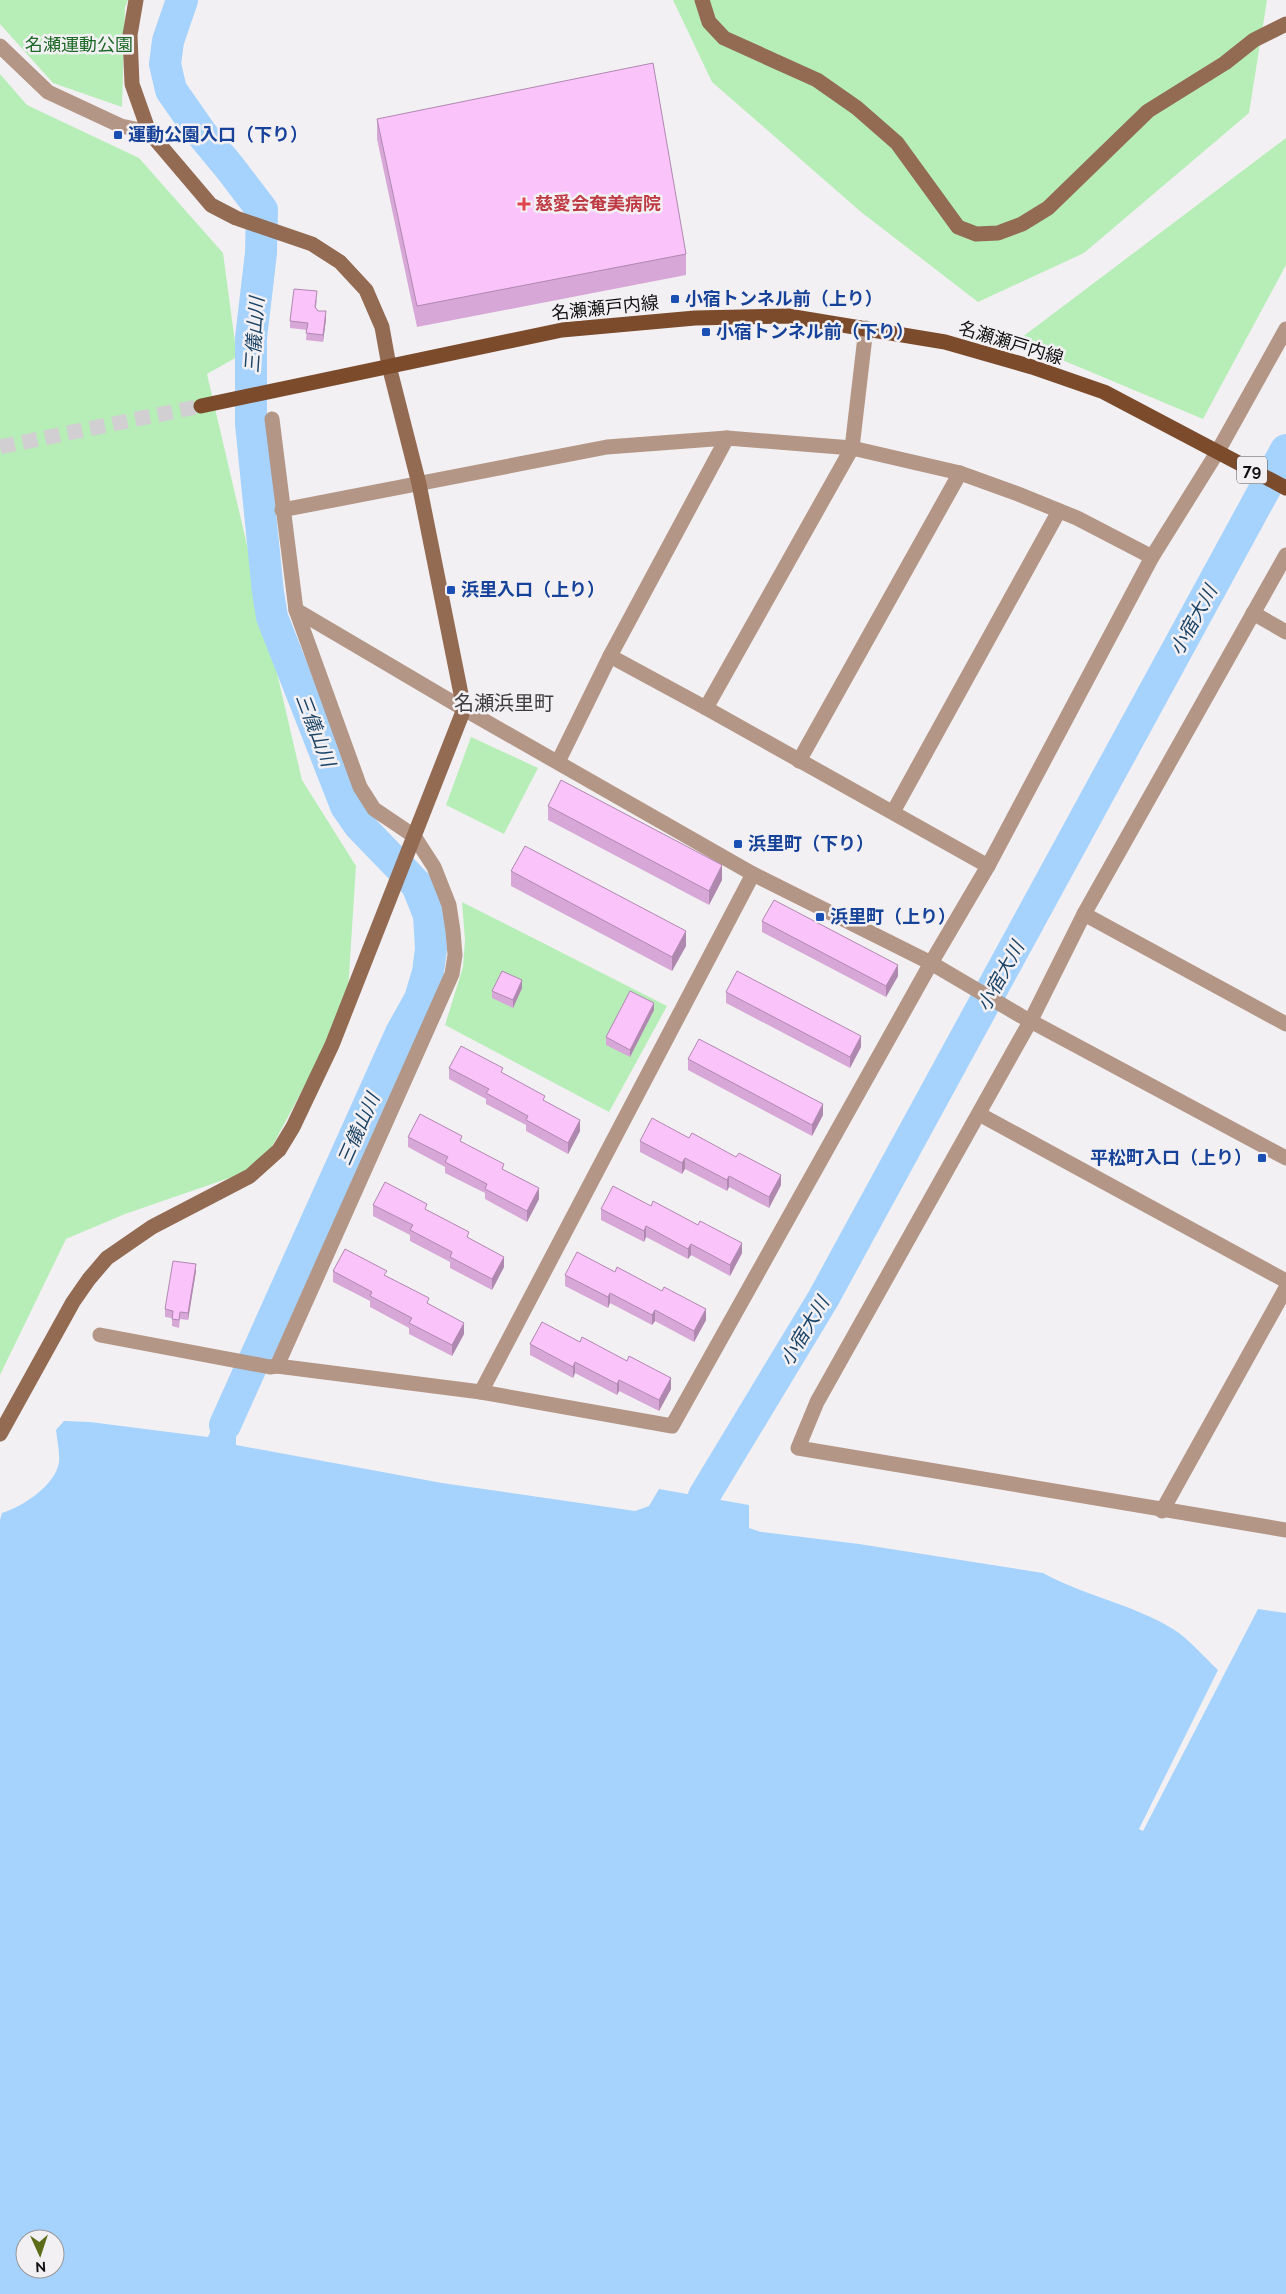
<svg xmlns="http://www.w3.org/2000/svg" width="1286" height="2294" viewBox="0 0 1286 2294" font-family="Raleway,'Noto Sans JP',sans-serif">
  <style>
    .green { fill: #b7eeb8 }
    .water { fill: #a6d3fd; fill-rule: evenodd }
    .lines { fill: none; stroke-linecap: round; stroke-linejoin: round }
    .river { stroke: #a6d3fd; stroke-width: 32 }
    .primary-tunnel { stroke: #d1cfd1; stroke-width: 15; stroke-dasharray: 15 8; stroke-linecap: butt }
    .street { stroke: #b39685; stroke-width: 15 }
    .secondary { stroke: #936a52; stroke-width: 15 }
    .primary { stroke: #7b4b2c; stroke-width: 15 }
    .wall { fill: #d7a8d7 }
    .shaded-wall { fill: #af88af }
    .building { fill: #fac3fa; stroke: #af88af }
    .transit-dot { fill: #1a4fb4; stroke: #f3f0f3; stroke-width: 2 }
    .health-dot { fill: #e0444e; stroke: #f3f0f3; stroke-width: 2 }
    .labels { text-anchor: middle; stroke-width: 5; stroke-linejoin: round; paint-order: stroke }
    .shield { fill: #f3f0f3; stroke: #555455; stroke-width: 1 }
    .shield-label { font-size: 16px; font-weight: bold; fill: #111 }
    .park-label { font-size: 18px; fill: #1c6826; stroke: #f3f0f3 }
    .transit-label { font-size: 18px; font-weight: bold; fill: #164399; stroke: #f3f0f3; text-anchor: start }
    .health-label { font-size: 18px; font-weight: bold; fill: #be3a42; stroke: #f3f0f3; text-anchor: start }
    .street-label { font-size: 18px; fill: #111; stroke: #f3f0f3 }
    .water-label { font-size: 19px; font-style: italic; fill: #1a4365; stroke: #f3f0f3 }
    .quarter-label { font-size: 20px; fill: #3f3d3f; stroke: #f3f0f3 }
  </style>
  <rect width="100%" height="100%" fill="#f3f0f3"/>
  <g class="green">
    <path d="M0,0H128L125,7L122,107L53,83L0,24Z"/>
    <path d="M673,0H1267L1249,113L1084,253L978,302L861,212L712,82Z"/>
    <path d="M0,74L27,105L139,158L223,253L237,357L207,374L302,780L356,866L347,1007L261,1167L125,1214L66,1239L0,1375Z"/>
    <path d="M1286,138V265L1203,419L1017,341Z"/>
    <path d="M471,737L538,768L504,834L446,805Z"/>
    <path d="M462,902L667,1006L609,1112L445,1025L463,967L465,940Z"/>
  </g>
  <path class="water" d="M64,1421L90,1422L208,1437L214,1423L236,1428V1445L442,1483L635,1511L649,1506L659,1489L749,1505V1528L761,1532L859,1544L1043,1573C1085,1596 1132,1604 1173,1629C1189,1639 1204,1657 1218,1670L1139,1829L1143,1831L1258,1609L1286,1613V2294H0V1520L2,1513C22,1507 56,1485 59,1462C60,1453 57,1440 56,1430ZM25,2239H55V2269H25Z"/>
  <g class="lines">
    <g class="river">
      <path d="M182,0L168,41L165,64L171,90L201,133L230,168L262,210L261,253L251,338V424L268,592L272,617L346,806L360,826L417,885L429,915L431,949L428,972L420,999L401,1033L225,1425"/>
      <path d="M704,1496L823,1299L1286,450"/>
    </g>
    <path class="primary-tunnel" d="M0,447L201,406"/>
    <g class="street">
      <path d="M0,46L48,92L121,126L149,132"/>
      <path d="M272,419L296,610L360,787L374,809L414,836L434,867L449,905L453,931L455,955L452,974L277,1366"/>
      <path d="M282,510L607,447L727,438L852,448L960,473L1018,494L1077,518L1152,557"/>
      <path d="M1286,555L1084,914L1031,1020L817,1402L798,1448L1286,1530"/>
      <path d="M296,610L464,709L753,874L931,963L1021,1016L1286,1158"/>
      <path d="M1253,613L1286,632"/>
      <path d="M610,656L706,708L988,866"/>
      <path d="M706,708L852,448L866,328"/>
      <path d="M799,761L960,473"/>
      <path d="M558,762L610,656L727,438"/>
      <path d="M893,812L1059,511"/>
      <path d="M1084,914L1286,1024"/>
      <path d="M979,1114L1286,1281"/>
      <path d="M100,1335L270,1367L277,1366L481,1392L672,1426L931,963L988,866L1152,557L1218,451L1286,329"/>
      <path d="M481,1392L753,874"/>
      <path d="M1162,1511L1286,1288"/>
    </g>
    <g class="secondary">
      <path d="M702,0L709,22L724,38L817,80L857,108L897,143L958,227L976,234L998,233L1022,224L1048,208L1148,111L1225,63L1254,40L1286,24"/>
      <path d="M0,1434L73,1302L89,1279L107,1258L152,1227L250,1176L279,1150L293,1127L332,1045L464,709L419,484L389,366L382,327L366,290L340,262L312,244L236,218L211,205L149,132L132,84L130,35L136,0"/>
    </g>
    <path class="primary" d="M201,406L562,330L695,318L788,316L945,342L1032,367L1104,392L1286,488"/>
  </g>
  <g class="wall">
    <path d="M377,119L686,254V275L417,327L377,139Z"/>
    <path d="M317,299L316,308L326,319L323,342L306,340L307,330L290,328V321Z"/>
    <path d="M548,806L722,880L709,905L548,820Z"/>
    <path d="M511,871L686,946L672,971L511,886Z"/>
    <path d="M762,921L898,976L886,997L762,932Z"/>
    <path d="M522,988L513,1008L492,998V991Z"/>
    <path d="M726,992L861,1047L850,1068L726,1003Z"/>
    <path d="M654,1010L630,1057L606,1045V1037Z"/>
    <path d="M688,1059L823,1115L812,1136L688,1070Z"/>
    <path d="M449,1068L503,1073L545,1102L580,1131L568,1154L526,1131V1125L486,1104V1099L449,1079Z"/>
    <path d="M408,1137L462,1142L504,1170L539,1199L527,1222L485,1199V1193L445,1173V1167L408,1147Z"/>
    <path d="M640,1141L781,1185L769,1208L729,1187L727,1191L685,1169L682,1174L640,1152Z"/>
    <path d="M373,1205L427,1210L469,1238L504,1267L492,1290L450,1268V1262L410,1241V1235L373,1216Z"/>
    <path d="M601,1209L742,1253L730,1276L691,1255L688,1259L646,1237L644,1242L601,1220Z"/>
    <path d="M196,1271L188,1320L180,1319L179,1328L172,1326V1318L165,1317V1309Z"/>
    <path d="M333,1271L387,1276L429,1304L464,1334L452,1356L409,1334V1328L370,1307V1301L333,1282Z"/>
    <path d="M565,1275L706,1320L694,1342L655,1321L652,1325L610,1303L608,1308L565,1286Z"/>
    <path d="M530,1344L671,1389L659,1411L619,1391L617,1395L575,1373L573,1378L530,1355Z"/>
  </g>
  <g class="shaded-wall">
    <path d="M326,311V319L323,342V335Z"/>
    <path d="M722,865V880L709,905V891Z"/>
    <path d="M686,931V946L672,971V957Z"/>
    <path d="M898,965V976L886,997V986Z"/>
    <path d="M522,980V988L513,1008V1000Z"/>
    <path d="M654,1003V1010L630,1057V1050Z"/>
    <path d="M861,1036V1047L850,1068V1057Z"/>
    <path d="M823,1104V1115L812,1136V1125Z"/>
    <path d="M580,1120V1131L568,1154V1143Z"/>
    <path d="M685,1158V1169L682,1174V1163Z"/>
    <path d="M781,1175V1185L769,1208V1197Z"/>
    <path d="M729,1176V1187L727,1191V1180Z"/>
    <path d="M539,1188V1199L527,1222V1211Z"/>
    <path d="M646,1226V1237L644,1242V1231Z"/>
    <path d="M742,1243V1253L730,1276V1265Z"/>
    <path d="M691,1244V1255L688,1259V1249Z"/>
    <path d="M504,1257V1267L492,1290V1279Z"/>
    <path d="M196,1264V1271L188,1320V1313Z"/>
    <path d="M610,1293V1303L608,1308V1297Z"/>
    <path d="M706,1309V1320L694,1342V1331Z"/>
    <path d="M655,1310V1321L652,1325V1315Z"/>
    <path d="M464,1323V1334L452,1356V1345Z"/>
    <path d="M575,1362V1373L573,1378V1367Z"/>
    <path d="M671,1378V1389L659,1411V1400Z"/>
    <path d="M619,1380V1391L617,1395V1384Z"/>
  </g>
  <g class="building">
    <path d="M653,63L686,254L417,306L377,119Z"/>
    <path d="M294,289L317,291L315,307L318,311H326L323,335L306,333L308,323L290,321Z"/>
    <path d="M561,780L722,865L709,891L548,806Z"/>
    <path d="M525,846L686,931L672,957L511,871Z"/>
    <path d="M774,900L898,965L886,986L762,921Z"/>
    <path d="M502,971L522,980L513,1000L492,991Z"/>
    <path d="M737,971L861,1036L850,1057L726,992Z"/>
    <path d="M630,991L654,1003L630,1050L606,1037Z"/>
    <path d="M699,1039L823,1104L812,1125L688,1059Z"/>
    <path d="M461,1046L503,1068L501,1072L545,1096L543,1100L580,1120L568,1143L526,1120L528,1116L486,1093L489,1089L449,1068Z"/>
    <path d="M420,1114L462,1136L460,1141L504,1164L502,1169L539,1188L527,1211L485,1189L487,1184L445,1162L448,1157L408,1137Z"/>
    <path d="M652,1118L689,1138L692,1133L736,1157L739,1153L781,1175L769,1197L729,1176L727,1180L685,1158L682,1163L640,1141Z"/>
    <path d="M385,1182L427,1204L425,1209L469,1232L467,1237L504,1257L492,1279L450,1257L452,1252L410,1230L413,1225L373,1205Z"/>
    <path d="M613,1186L651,1206L653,1201L698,1225L700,1221L742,1243L730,1265L691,1244L688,1249L646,1226L644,1231L601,1209Z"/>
    <path d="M345,1249L387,1271L384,1275L429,1298L427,1303L464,1323L452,1345L409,1323L412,1318L370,1296L372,1292L333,1271Z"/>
    <path d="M577,1252L615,1272L617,1267L662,1291L664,1287L706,1309L694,1331L655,1310L652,1315L610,1293L608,1297L565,1275Z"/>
    <path d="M173,1261L196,1264L188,1313L180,1312L179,1320L172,1319L173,1311L165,1309Z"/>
    <path d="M542,1322L580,1342L582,1337L627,1361L629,1356L671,1378L659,1400L619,1380L617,1384L575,1362L573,1367L530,1344Z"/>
  </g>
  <g class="transit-dot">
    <rect x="113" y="130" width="10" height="10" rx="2.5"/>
    <rect x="670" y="294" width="10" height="10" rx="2.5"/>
    <rect x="701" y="327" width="10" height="10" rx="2.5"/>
    <rect x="446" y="585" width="10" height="10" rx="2.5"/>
    <rect x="733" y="839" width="10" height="10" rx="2.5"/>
    <rect x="815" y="912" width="10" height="10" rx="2.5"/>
    <rect x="1257" y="1153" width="10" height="10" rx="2.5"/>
  </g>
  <path class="health-dot" d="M521.5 196.5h5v5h5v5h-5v5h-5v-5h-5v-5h5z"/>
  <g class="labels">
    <rect class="shield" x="1237" y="456.5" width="30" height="27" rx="4"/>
    <g class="shield-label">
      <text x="1252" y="476">79</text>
    </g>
    <g class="park-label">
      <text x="79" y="51">名瀬運動公園</text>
    </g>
    <g class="transit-label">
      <text x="128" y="141">運動公園入口（下り）</text>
      <text x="685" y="305">小宿トンネル前（上り）</text>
      <text x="716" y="338">小宿トンネル前（下り）</text>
      <text x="461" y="596">浜里入口（上り）</text>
      <text x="748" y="850">浜里町（下り）</text>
      <text x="830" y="923">浜里町（上り）</text>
      <text x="1252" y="1164" text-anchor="end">平松町入口（上り）</text>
    </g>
    <g class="health-label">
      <text x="535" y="210">慈愛会奄美病院</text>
    </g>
    <g class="street-label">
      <text transform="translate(605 308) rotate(-6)" y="6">名瀬瀬戸内線</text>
      <text transform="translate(1011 343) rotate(17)" y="6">名瀬瀬戸内線</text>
    </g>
    <g class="water-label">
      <text transform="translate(254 335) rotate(-86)" y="7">三儀山川</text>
      <text transform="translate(1193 620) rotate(-61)" y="7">小宿大川</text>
      <text transform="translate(316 730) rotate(69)" y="7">三儀山川</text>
      <text transform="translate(1000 976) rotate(-61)" y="7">小宿大川</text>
      <text transform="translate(358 1129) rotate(-66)" y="7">三儀山川</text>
      <text transform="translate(804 1331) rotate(-59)" y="7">小宿大川</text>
    </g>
    <g class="quarter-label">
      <text x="504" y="710">名瀬浜里町</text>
    </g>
  </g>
  <g transform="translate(40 2254) rotate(177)"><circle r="24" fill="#f3f0f3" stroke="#999799"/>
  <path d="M0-4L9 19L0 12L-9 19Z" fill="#5c6d1a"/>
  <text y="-8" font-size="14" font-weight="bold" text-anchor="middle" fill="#111111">N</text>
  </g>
</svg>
